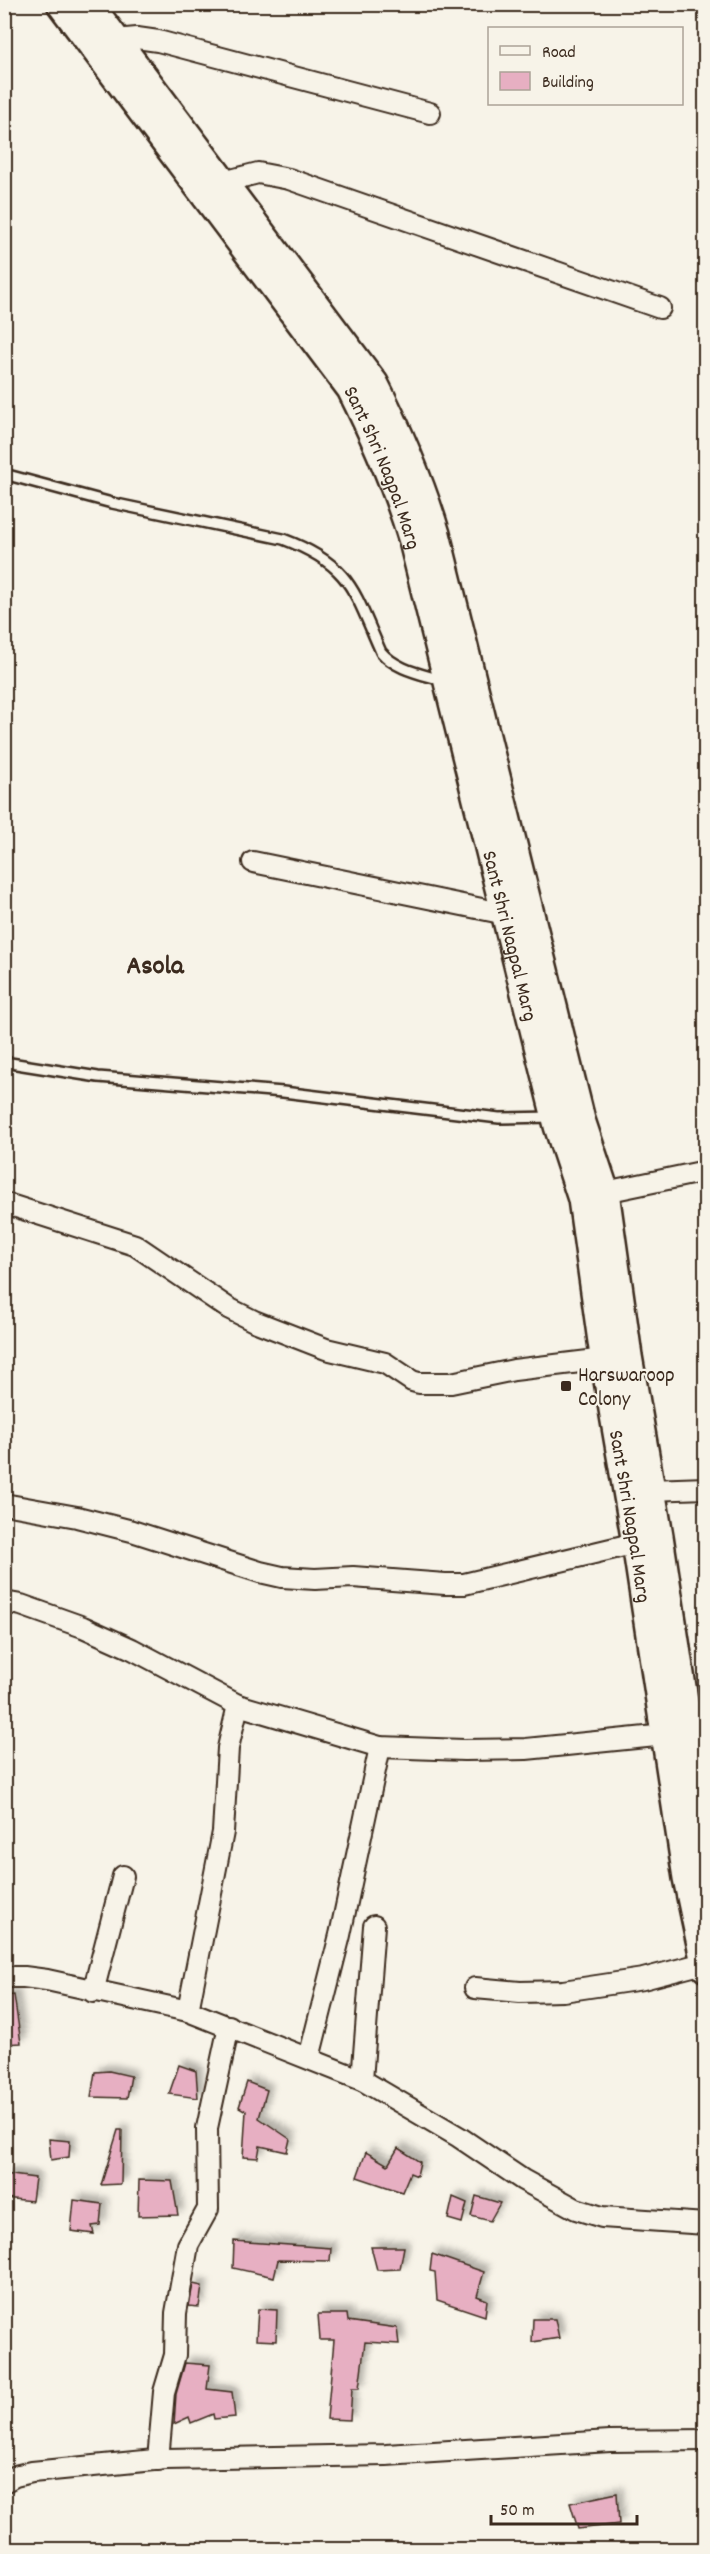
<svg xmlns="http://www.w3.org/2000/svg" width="710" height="2554" viewBox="0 0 710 2554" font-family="Dekko,sans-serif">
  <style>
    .building { fill: #e7afc2; stroke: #3b2a1e; stroke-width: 1.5; filter: url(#shadow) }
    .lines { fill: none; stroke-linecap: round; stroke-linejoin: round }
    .service-casing { stroke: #3b2a1e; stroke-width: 14 }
    .minor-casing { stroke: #3b2a1e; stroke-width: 24 }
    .secondary-casing { stroke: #3b2a1e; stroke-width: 32 }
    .service { stroke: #f7f3e8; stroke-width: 9 }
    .minor { stroke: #f7f3e8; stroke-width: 20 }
    .secondary { stroke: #f7f3e8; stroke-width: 27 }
    .poi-dot { fill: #3b2a1e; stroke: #f7f3e8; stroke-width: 2 }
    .labels { text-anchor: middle; stroke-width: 4.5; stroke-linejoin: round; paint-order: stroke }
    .street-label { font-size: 21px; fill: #3b2a1e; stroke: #f7f3e8 }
    .poi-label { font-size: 21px; fill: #3b2a1e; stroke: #f7f3e8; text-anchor: start }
    .district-label { font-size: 27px; font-weight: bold; fill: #3b2a1e; stroke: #f7f3e8 }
  </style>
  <defs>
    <filter id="shadow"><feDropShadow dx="5.5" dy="-5.5" stdDeviation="3" flood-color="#0004"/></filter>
  </defs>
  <rect width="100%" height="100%" fill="#f7f3e8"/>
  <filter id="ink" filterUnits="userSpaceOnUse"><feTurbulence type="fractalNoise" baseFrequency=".0167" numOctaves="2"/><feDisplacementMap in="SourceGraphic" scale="12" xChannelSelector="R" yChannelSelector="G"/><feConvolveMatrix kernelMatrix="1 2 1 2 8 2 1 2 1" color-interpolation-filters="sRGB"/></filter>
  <g filter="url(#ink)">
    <g class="building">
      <path d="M14,1995L21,2043L4,2044V1996Z"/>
      <path d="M179,2065L196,2071L198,2098L169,2094Z"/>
      <path d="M109,2071L131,2076L127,2098L91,2097L95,2072Z"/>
      <path d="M247,2082L267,2090L259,2118L290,2139L287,2152L260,2146L258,2158L243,2157L246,2111L239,2107Z"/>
      <path d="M118,2130H122L121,2184L101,2185Z"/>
      <path d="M49,2139L70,2141L69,2157L51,2160Z"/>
      <path d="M398,2148L420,2162L417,2176L410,2173L402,2192L357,2177L366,2152L388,2165Z"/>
      <path d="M4,2174L35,2178L32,2201L4,2198Z"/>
      <path d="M139,2180L172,2181L178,2215L138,2216Z"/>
      <path d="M476,2196L500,2203L490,2221L471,2216Z"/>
      <path d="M453,2197L467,2203L462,2223L448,2219Z"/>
      <path d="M74,2200L102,2204L100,2225L92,2226L94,2234L71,2231Z"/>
      <path d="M234,2241L331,2248L330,2261L278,2260L274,2277L233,2268Z"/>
      <path d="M371,2247H404L400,2269L377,2270Z"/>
      <path d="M432,2254L484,2272L477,2296L487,2300L485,2316L437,2300L435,2272L430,2271Z"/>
      <path d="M193,2284L202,2286L199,2307L189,2306Z"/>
      <path d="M258,2309L277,2310L276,2341L256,2340Z"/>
      <path d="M318,2314H347L348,2321L397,2328L399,2344L365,2342L359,2388H352L350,2420L327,2419L334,2340H320Z"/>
      <path d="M533,2319H555L559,2338L532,2342Z"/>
      <path d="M185,2363L210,2365L207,2389L232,2392L235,2417L214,2419L213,2414L191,2423L189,2417L174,2424L176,2394Z"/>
      <path d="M617,2493L619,2524L578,2529L570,2503Z"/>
    </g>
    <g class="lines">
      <g class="service-casing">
        <g id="service">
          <path d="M4,474L112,503L283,539C352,565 354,592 381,652C396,670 423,674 444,681"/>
          <path d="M4,1062L98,1077L283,1092L474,1115L499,1118L554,1117"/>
        </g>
      </g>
      <g class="minor-casing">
        <g id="minor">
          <path d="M115,40L137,38L158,41L430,113"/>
          <path d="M223,182L258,173L289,179L660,308"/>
          <path d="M253,862L506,914"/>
          <path d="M605,1192L706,1171"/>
          <path d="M4,1203L135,1245L228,1308L254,1321L326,1349L385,1363L412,1381L419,1383H451L514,1370L605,1359"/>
          <path d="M650,1490L706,1488"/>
          <path d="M4,1504L77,1517L132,1531L260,1572L282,1577L315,1579L353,1577L445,1584H464L636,1543"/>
          <path d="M4,1602L21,1605L83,1627L132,1649L238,1705L380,1747L464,1750L526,1749L666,1735"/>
          <path d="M4,1977H24L47,1980L188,2011L362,2080L459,2137L523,2180L576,2209L602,2217L706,2224"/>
          <path d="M475,1988L520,1992L563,1991L643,1979L704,1963"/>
          <path d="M93,1992L123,1876"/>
          <path d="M188,2011L223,1832L228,1748L238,1705"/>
          <path d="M309,2058L340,1935L380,1747"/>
          <path d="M362,2080L374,1926"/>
          <path d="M158,2460L164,2392L175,2355L176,2313L188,2245L208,2209L207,2128L229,2026"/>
          <path d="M4,2482L15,2476L32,2472L165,2459L386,2455L610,2441L706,2440"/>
        </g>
      </g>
      <g class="secondary-casing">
        <g id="secondary">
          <path id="s1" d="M61,4L351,389C376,439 397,487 413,541L558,1126L582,1199L605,1363L636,1543L687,1878L706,1968"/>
          <path d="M89,4L374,383C399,432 420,481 436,534L581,1120L605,1192L628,1356L659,1536L706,1845"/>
        </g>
      </g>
      <use href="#service" class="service"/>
      <use href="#minor" class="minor"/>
      <use href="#secondary" class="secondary"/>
    </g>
  </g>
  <rect class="poi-dot" x="560" y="1380" width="12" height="12" rx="3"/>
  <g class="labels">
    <g class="street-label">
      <text dy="7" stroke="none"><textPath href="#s1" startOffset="567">Sant Shri Nagpal Marg</textPath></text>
      <text dy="7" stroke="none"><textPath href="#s1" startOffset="1053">Sant Shri Nagpal Marg</textPath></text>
      <text dy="7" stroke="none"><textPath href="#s1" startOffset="1647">Sant Shri Nagpal Marg</textPath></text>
    </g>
    <g class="poi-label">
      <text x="578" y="1381">Harswaroop<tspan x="578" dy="24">Colony</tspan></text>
    </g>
    <g class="district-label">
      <text x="155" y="973">Asola</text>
    </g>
  </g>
  <rect width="710" height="2554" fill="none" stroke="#f7f3e8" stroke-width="24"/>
  <rect x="12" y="12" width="686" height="2530" fill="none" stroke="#3b2a1e" stroke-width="2" filter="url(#ink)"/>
  <rect x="488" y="27" width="195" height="78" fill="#f7f3e8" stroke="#aca397" stroke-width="1.5"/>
  <rect x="500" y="46" width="30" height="9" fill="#f7f3e8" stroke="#aca397" stroke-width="1.5"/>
  <text x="542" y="57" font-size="18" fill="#3b2a1e">Road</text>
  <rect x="500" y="72" width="30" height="18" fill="#e7afc2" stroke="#aca397" stroke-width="1.5"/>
  <text x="542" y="87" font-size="18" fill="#3b2a1e">Building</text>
  <path d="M491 2515v9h146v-9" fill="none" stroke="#3b2a1e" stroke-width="3"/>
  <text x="500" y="2515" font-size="18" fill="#3b2a1e" stroke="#f7f3e8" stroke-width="4.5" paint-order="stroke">50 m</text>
</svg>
